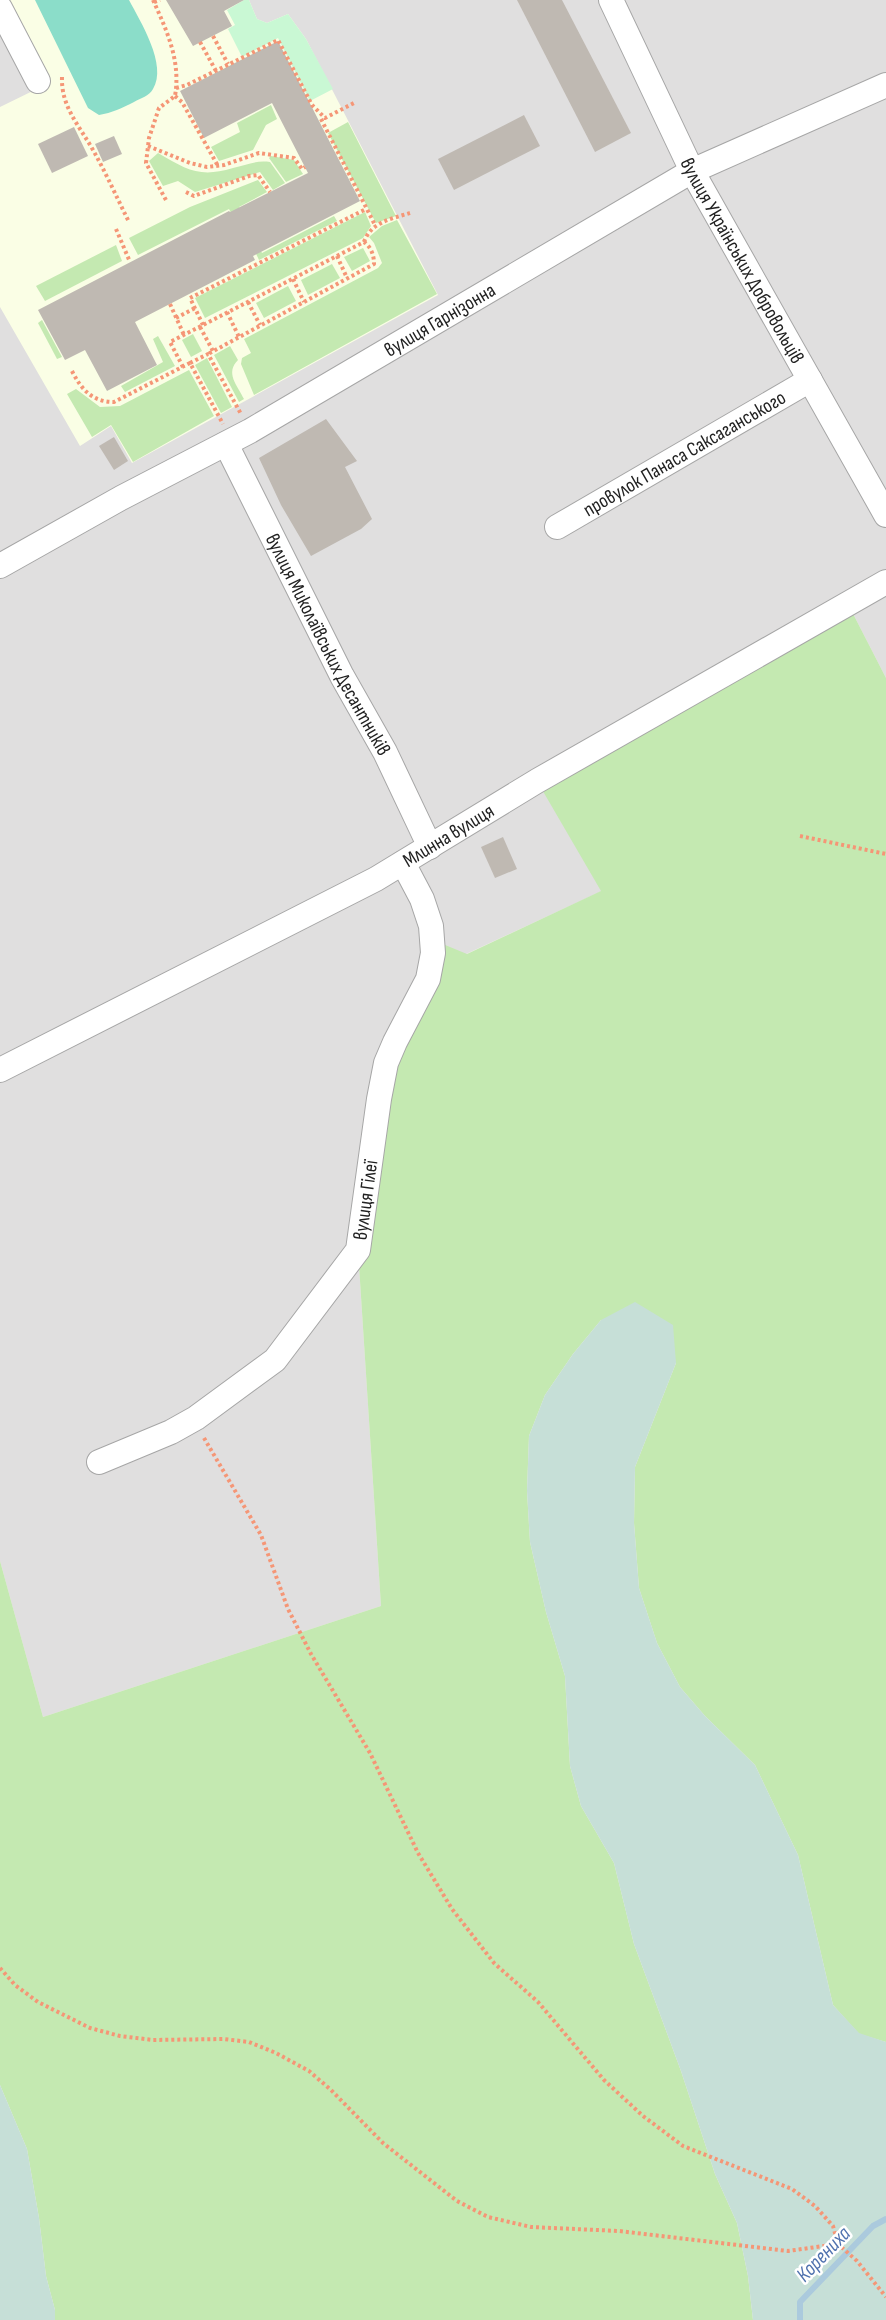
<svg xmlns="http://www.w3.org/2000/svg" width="886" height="2320" viewBox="0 0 886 2320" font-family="'Sofia Sans Condensed',sans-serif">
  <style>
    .residential { fill: #e0dfdf }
    .education { fill: #fafee5 }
    .grass { fill: #c4e9b1 }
    .wetland { fill: #c6dfd7 }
    .park { fill: #c9f8d4 }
    .pitch { fill: #8bddc9 }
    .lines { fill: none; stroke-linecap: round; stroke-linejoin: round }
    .stream { stroke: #abcadd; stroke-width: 6 }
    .building { fill: #bfb9b2 }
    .minor-casing { stroke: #a6a6a6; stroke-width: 26 }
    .path { stroke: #f59676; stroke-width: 4; stroke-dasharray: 3 3; stroke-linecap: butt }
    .minor { stroke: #fff; stroke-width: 24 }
    .labels { text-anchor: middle; stroke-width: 5; stroke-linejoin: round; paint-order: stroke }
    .street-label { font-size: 20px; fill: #222; stroke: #fff }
    .water-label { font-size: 21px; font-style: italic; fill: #5072af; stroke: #fff }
  </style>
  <rect width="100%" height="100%" fill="#f1f0e9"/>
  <path class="residential" d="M0,0H886V678L848,604L602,891L466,954L358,1250L381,1606L43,1717L0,1561Z"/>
  <path class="education" d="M2,0H249L257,19L267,23L288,14L306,39L438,295L132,463L111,426L80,446L0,307V107L47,84Z"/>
  <g class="grass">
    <path d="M271,105L277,119L266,125L253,150L219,161L211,147L240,132L237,123Z"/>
    <path d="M348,122L396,216L376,223L328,133Z"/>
    <path d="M158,153C187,170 200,178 233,168C246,165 256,160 270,162L285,183L273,190L260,172L195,192L178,181L163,186L149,161Z"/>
    <path d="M271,156L294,160L303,174L286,182L269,158Z"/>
    <path d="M258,180L267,192L239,207L248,224L239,228L229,209L138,255L129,238L190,207Z"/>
    <path d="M365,212L371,226L363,238L205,318L195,298Z"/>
    <path d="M334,216L337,221L259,260L249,239L254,237L262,253Z"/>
    <path d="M397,220L437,294L254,395L241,364L242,358L251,353L244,339L378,268L382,263L374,243L369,237L382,226Z"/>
    <path d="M116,245L122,261L45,301L36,286Z"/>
    <path d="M363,248L370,261L352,271L344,257Z"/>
    <path d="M332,264L340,278L308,295L301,280Z"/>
    <path d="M288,286L296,301L264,318L256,303Z"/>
    <path d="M42,320L62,357L57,359L38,323Z"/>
    <path d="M193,334L202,351L191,357L182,340Z"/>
    <path d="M158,336L175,366L125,392L121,386L163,362L153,339Z"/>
    <path d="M230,346L238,360C225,373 237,385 244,399L239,402L214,355Z"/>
    <path d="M207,358L232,407L221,413L195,365Z"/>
    <path d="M189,370L214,416L133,462L111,425L92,437L67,394L76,389L100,407L120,406Z"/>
    <path d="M848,604L886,678V2042L859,2034L833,2005L798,1855L755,1765L705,1716L680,1687L657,1643L639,1588L634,1523L635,1467L676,1363L601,1320L573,1354L545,1395L529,1436L527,1491L530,1542L546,1612L565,1676L570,1766L581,1806L614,1863L634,1944L681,2071L715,2174L737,2223L748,2276L753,2320H55V2310L46,2276L39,2218L27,2149L0,2085V1561L43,1717L381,1606L358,1250L371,1153L433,940L467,954L601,891L537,781Z"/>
  </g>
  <g class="wetland">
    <path d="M635,1302L673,1325L676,1363L635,1467L634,1523L639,1588L657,1643L680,1687L705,1716L755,1765L798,1855L833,2005L859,2033L886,2042V2320H753L748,2276L737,2223L715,2174L681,2071L634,1944L614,1863L581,1806L570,1766L565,1676L546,1612L530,1542L527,1491L529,1436L545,1395L573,1354L601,1320Z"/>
    <path d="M0,2085L27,2149L39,2218L46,2276L55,2310V2320H0Z"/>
  </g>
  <path class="park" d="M244,0H249L257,19L267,23L288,14L306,39L333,89L310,101L278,38L242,57L228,29L235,25L227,10Z"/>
  <path class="pitch" d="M35,0H129C140,21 168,65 153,89C149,96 141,98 134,102C122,108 112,113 99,115L88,108Z"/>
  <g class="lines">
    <path class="stream" d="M800,2320V2302L873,2226L886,2219"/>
  </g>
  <g class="building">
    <path d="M166,0H244L224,11L232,26L193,46Z"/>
    <path d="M517,0H562L631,133L595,152Z"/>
    <path d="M278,41L360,201L253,256L255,260L135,322L157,365L107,391L85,350L65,360L38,310L229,211L230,212L308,173L272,103L204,138L180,91Z"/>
    <path d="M524,115L540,146L454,190L438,159Z"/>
    <path d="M74,127L88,156L52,173L38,144Z"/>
    <path d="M114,136L122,154L103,162L95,144Z"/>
    <path d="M326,419L357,461L345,467L372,519L361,529L311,556L281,505L259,458Z"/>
    <path d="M114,437L128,461L114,470L99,446Z"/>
    <path d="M503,837L517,869L495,878L481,847Z"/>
  </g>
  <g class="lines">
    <g class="minor-casing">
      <g id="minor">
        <path id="s1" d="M611,0L692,171L886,515"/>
        <path d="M0,8L38,81"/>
        <path id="s2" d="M226,444L342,676L385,752L430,847"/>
        <path id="s3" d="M557,527L810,380"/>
        <path id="s4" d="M0,566L121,498L250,431L692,171L886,85"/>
        <path id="s5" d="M0,1070L376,879L537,781L886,582"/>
        <path id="s6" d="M99,1462L171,1432L196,1418L275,1360L358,1250L379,1099L386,1063L395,1042L428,979L433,953L431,926L422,899L403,863"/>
      </g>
    </g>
    <g class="path">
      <path d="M153,0C167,31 181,61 175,96L159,108L149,138L146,163L167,202"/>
      <path d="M154,2L160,0"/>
      <path d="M213,36L228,64"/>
      <path d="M200,42L216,71"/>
      <path d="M62,77C61,107 79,125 93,150C106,173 117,198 129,222"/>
      <path d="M176,88L187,85L278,40L312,105L325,118L354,103"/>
      <path d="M175,96L182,102L218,166"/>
      <path d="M321,119L375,225"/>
      <path d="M148,146L190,163L207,167L224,165L259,153L294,158L302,169L305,167"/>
      <path d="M186,192L194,196L249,176L258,175L270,192"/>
      <path d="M116,229L130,262"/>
      <path d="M364,242C371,222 391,219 410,213"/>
      <path d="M337,256L347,278"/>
      <path d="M293,279L304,302"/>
      <path d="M248,302L260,325"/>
      <path d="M170,304L184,335"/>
      <path d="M227,312L239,337"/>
      <path d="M176,318L195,308"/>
      <path d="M203,325L190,298L366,209"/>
      <path d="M200,327L213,351"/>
      <path d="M190,363L208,354L241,414"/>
      <path d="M183,367L170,342L364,242C371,247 374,255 374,264L208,354"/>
      <path d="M72,371C81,389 92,402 114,402L190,363L223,424"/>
      <path d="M800,836L886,854"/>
      <path d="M204,1438L261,1535L288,1609L311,1654L370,1753L418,1853L452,1909L494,1963L538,2002L604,2080L643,2116L683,2146L792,2189L815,2206L833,2226L838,2244L857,2261L886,2297"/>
      <path d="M0,1968L15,1985L38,2002L90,2028L120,2036L153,2040L224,2039L249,2042L276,2053L309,2071L331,2090L383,2143L457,2201L488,2217L531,2227L619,2231L788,2251L838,2244"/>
    </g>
    <use href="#minor" class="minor"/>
  </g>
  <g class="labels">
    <g class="street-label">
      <text dy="7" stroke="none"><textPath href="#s1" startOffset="292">вулиця Українських Добровольців</textPath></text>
      <text dy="7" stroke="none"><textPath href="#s4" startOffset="504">вулиця Гарнізонна</textPath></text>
      <text dy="7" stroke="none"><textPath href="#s3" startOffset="147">провулок Панаса Саксаганського</textPath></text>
      <text dy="7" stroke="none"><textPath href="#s2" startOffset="225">вулиця Миколаївських Десантників</textPath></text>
      <text dy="7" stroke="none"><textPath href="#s5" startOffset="506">Млинна вулиця</textPath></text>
      <text dy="7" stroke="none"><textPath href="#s6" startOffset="393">вулиця Гілеї</textPath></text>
    </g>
    <g class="water-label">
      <text transform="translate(823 2254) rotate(-46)" y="7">Корениха</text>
    </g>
  </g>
</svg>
